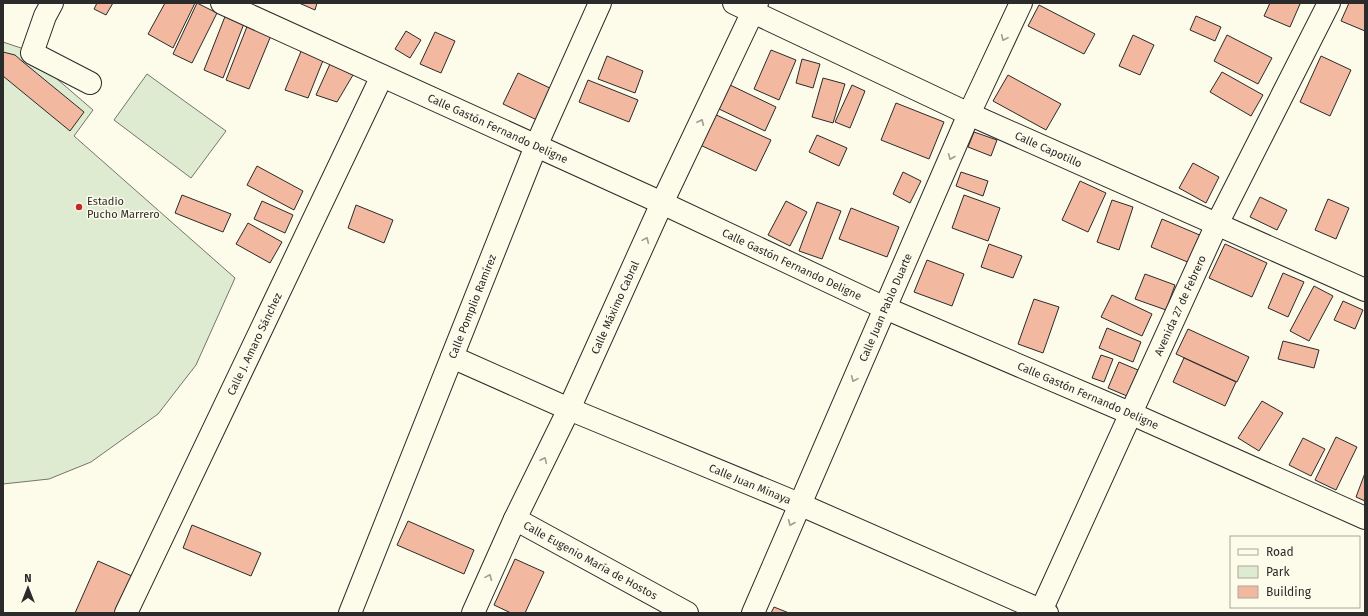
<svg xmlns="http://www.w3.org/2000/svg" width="1368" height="616" viewBox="0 0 1368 616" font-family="'Fira Sans',sans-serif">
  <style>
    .green { fill: #deebd1; stroke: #74746e }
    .building { fill: #f2b8a0; stroke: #2b2b2b }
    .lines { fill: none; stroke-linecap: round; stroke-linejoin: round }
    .minor-casing { stroke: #2b2b2b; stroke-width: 24 }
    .minor { stroke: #fdfbea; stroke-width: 22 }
    .oneway { stroke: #9e9d94 }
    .poi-dot { fill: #c62828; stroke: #fdfbea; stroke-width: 1.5 }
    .labels { text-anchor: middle; stroke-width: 3; stroke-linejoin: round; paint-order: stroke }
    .street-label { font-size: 11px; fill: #2b2b2b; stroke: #fdfbea }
    .poi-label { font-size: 11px; fill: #2b2b2b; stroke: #fdfbea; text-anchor: start }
  </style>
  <rect width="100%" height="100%" fill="#fdfbea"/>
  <g class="green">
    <path d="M3,42L21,48L93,110L74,136L235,278L196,365L158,414L91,462L49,479L3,484Z"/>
    <path d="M147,74L226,131L191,178L114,120Z"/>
  </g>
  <g class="building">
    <path d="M97,3H113L106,15L94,9Z"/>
    <path d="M165,3H195L173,48L148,34Z"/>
    <path d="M197,3L217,13L192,63L173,54Z"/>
    <path d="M299,3H317L315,10Z"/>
    <path d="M1270,3H1297L1300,4L1290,27L1264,16Z"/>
    <path d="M1349,3H1365V31L1341,21Z"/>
    <path d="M1039,5L1095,34L1084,54L1028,26Z"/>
    <path d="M226,14L245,21L223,78L204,70Z"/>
    <path d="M1196,16L1221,27L1215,41L1190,30Z"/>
    <path d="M248,24L272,33L249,89L226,80Z"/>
    <path d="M406,31L421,40L410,58L395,49Z"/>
    <path d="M435,32L455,41L441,73L420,64Z"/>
    <path d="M1133,35L1154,45L1140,75L1119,66Z"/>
    <path d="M1227,35L1272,58L1258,84L1214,61Z"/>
    <path d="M302,49L324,58L308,98L285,90Z"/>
    <path d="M771,50L796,60L779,100L754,89Z"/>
    <path d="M3,52L15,55L23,62L84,112L70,131L3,76Z"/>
    <path d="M607,56L643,71L635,93L598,79Z"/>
    <path d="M1321,56L1351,70L1330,116L1300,102Z"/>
    <path d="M802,59L820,64L813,88L796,83Z"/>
    <path d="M330,64L353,75L337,102L316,95Z"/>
    <path d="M1222,72L1263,95L1251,116L1210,92Z"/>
    <path d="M518,73L552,89L537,120L503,104Z"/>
    <path d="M1008,75L1061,104L1046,130L993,101Z"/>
    <path d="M823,78L845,84L833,123L812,117Z"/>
    <path d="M588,80L638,100L629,122L579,102Z"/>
    <path d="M728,84L776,107L765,131L717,108Z"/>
    <path d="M852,85L865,91L850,128L835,122Z"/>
    <path d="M896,103L944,122L929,159L881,140Z"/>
    <path d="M712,113L771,140L756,171L698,144Z"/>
    <path d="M974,132L997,140L991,156L968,147Z"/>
    <path d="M817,135L847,148L839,166L809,152Z"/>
    <path d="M1193,163L1219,177L1206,203L1179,188Z"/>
    <path d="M257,166L303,191L294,210L247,185Z"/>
    <path d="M903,172L921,181L910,203L893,194Z"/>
    <path d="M961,172L988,181L983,196L956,186Z"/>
    <path d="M1080,181L1106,193L1088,232L1062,220Z"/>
    <path d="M182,195L231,214L223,232L175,213Z"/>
    <path d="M964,195L1000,208L988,241L952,228Z"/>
    <path d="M1260,197L1287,210L1277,230L1250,217Z"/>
    <path d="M1328,199L1349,208L1336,239L1315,230Z"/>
    <path d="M1112,200L1133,207L1119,250L1097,242Z"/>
    <path d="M262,201L293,215L285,233L254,219Z"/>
    <path d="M786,201L807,212L790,246L768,235Z"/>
    <path d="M817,202L841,211L822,259L799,251Z"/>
    <path d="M356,205L393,220L384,243L348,228Z"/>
    <path d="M851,208L899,227L887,257L839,239Z"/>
    <path d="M1162,219L1202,236L1190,263L1151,247Z"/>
    <path d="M248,223L282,242L270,263L236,244Z"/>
    <path d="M989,244L1022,256L1013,278L981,267Z"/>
    <path d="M1225,244L1267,263L1252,297L1209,278Z"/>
    <path d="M927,260L964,274L952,306L914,292Z"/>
    <path d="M1283,273L1304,282L1288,317L1268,308Z"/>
    <path d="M1145,274L1175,285L1166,310L1135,299Z"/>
    <path d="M1314,286L1333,296L1309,341L1290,331Z"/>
    <path d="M1112,295L1152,314L1142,336L1101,317Z"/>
    <path d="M1034,299L1059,307L1043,353L1018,344Z"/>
    <path d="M1343,301L1363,310L1355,329L1334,320Z"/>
    <path d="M1107,328L1141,342L1133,362L1099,348Z"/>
    <path d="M1188,329L1249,357L1237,382L1176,354Z"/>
    <path d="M1283,341L1319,350L1314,368L1278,359Z"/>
    <path d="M1101,355L1113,359L1104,382L1092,378Z"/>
    <path d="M1184,358L1236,382L1225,406L1173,382Z"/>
    <path d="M1119,362L1138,370L1127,396L1108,388Z"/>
    <path d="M1262,401L1283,413L1259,451L1238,438Z"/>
    <path d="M1336,437L1357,447L1336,490L1315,480Z"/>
    <path d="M1303,438L1325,449L1311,476L1289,465Z"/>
    <path d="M1365,473V501L1356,497Z"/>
    <path d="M408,521L474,550L464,574L397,545Z"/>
    <path d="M192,525L261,553L251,576L183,548Z"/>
    <path d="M515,559L544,572L525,613H511L494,605Z"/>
    <path d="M98,561L132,576L115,613H75Z"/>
    <path d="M774,607L789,613H771Z"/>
  </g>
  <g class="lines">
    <g class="minor-casing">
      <g id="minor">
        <path d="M52,3L45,16L32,53L90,83"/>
        <path id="s1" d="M222,3L662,203L885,308L1132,414L1365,518"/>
        <path id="s2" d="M734,3L969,114L1365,290"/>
        <path id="s3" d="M452,357L569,409L799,504L1047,613"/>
        <path id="s4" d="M515,519L687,613"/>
        <path id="s5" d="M126,613L382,76"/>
        <path id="s6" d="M350,613L536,146L600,3"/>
        <path id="s7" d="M473,613L515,519L569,409L662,203L757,3"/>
        <path id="s8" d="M753,613L969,114L1021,3"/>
        <path id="s9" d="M1040,613L1217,224L1329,3"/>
      </g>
    </g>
    <use href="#minor" class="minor"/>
  </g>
  <defs><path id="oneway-chevron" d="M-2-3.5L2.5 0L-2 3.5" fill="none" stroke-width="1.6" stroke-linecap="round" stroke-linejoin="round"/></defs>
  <g class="oneway">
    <use href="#oneway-chevron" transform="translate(1004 38) rotate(115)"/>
    <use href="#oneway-chevron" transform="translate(701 122) rotate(-65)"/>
    <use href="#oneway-chevron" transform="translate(951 157) rotate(113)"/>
    <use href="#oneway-chevron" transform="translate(646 240) rotate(-66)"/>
    <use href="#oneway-chevron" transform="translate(854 379) rotate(114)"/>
    <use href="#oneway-chevron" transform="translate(544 460) rotate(-64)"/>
    <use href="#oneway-chevron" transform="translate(791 523) rotate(113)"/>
    <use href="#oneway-chevron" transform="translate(489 577) rotate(-66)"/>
  </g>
  <circle class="poi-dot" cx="79" cy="207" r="4"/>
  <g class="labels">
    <g class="street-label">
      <text dy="4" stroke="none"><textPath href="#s1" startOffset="303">Calle Gastón Fernando Deligne</textPath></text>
      <text dy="4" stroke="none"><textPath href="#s2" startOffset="347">Calle Capotillo</textPath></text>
      <text dy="4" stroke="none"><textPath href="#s1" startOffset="627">Calle Gastón Fernando Deligne</textPath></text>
      <text dy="4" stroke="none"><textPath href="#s9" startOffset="338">Avenida 27 de Febrero</textPath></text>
      <text dy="4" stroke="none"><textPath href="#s6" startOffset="330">Calle Pomplio Ramírez</textPath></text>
      <text dy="4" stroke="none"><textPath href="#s8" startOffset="333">Calle Juan Pablo Duarte</textPath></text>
      <text dy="4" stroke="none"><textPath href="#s7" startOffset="337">Calle Máximo Cabral</textPath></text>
      <text dy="4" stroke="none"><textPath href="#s5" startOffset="298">Calle J. Amaro Sánchez</textPath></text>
      <text dy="4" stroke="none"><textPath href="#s1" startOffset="951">Calle Gastón Fernando Deligne</textPath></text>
      <text dy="4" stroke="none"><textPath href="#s3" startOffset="324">Calle Juan Minaya</textPath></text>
      <text dy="4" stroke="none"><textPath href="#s4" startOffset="86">Calle Eugenio María de Hostos</textPath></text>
    </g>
    <g class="poi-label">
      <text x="87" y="205">Estadio<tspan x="87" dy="13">Pucho Marrero</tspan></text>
    </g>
  </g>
  <rect width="1368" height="616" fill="none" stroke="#2b2b2b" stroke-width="8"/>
  <rect x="1230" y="536" width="130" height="72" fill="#fdfbea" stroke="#a9a89e"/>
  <rect x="1238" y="549" width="20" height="6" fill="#fdfbea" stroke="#a9a89e"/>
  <text x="1266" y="556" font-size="12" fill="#2b2b2b">Road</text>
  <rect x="1238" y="566" width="20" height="12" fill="#deebd1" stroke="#a9a89e"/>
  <text x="1266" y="576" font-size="12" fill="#2b2b2b">Park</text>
  <rect x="1238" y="586" width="20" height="12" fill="#f2b8a0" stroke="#a9a89e"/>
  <text x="1266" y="596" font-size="12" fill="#2b2b2b">Building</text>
  <g transform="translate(28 588)" stroke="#fdfbea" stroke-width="3" paint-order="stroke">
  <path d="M0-3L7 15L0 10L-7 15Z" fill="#2b2b2b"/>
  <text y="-6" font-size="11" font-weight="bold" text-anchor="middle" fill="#2b2b2b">N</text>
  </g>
</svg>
